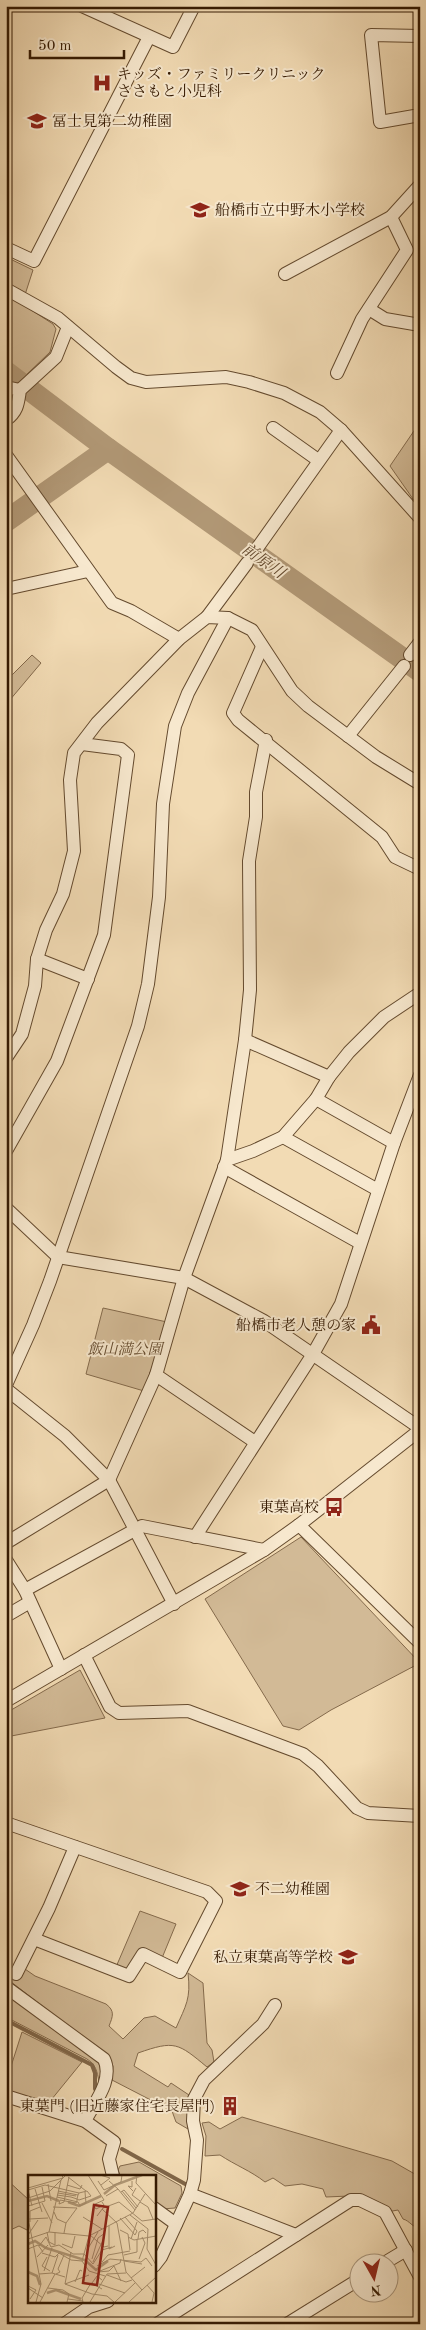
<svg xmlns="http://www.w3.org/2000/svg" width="426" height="2330" viewBox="0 0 426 2330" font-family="'Old Standard TT','Noto Serif JP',serif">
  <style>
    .green { fill: #d2ba96; stroke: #846a4c }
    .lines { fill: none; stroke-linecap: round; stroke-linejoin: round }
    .stream { stroke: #806648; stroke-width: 4 }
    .river { stroke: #b29977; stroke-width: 22 }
    .minor-casing { stroke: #644a2e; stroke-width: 14 }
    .minor { stroke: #f7e8ce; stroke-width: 12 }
    .labels { text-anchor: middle; stroke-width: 4; stroke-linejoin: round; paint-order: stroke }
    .poi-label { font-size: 15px; fill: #351a02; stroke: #f7e8ce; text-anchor: start }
    .park-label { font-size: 15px; font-style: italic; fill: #644a2e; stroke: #f7e8ce }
    .water-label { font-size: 16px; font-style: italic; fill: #61462b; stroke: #f7e8ce }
    .inset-river { fill: none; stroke: #b29977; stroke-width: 2.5 }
    .inset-road { fill: none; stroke: #a68e6d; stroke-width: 1 }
    .view { fill: #8f2418; fill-opacity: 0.15; stroke: #8f2418; stroke-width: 2.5 }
    .inset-edge { fill: none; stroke: #351a02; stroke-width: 2.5 }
  </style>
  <rect width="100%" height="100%" fill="#f2dbb4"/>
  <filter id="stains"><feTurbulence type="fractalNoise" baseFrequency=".004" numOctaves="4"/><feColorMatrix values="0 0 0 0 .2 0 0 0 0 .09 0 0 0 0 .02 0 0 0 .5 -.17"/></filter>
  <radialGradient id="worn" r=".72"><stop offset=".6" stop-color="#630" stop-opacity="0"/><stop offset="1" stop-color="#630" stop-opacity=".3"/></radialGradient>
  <g class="green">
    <path d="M6,257L33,270L22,304L53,324L56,329L50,352L21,380L6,370Z"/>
    <path d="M418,425L420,426V509L390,466Z"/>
    <path d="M32,655L41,663L9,701L6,707V681Z"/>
    <path d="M103,1308L167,1322L144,1391L86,1374Z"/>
    <path d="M301,1537L420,1663L331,1710L299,1730L283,1726L205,1599Z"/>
    <path d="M80,1670L105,1718L6,1737V1713Z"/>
    <path d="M140,1911L176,1924L162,1958L143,1949L127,1971L116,1967Z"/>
    <path d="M25,1969L35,1976L106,2004C115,2011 113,2016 109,2026L123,2039L144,2018L155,2016L176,2028C186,2005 191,1999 188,1973L203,1983L207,2043L212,2050L214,2062L207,2067C178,2043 175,2040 138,2053L134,2066L168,2087L171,2083L189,2095L188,2129L176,2122L172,2111L112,2080L113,2066L107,2056L6,1978V1973L19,1979Z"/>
    <path d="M6,1992L97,2060L102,2070L99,2082C97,2071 96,2065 87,2059L6,2017Z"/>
    <path d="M22,2032L82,2062L47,2105L6,2092V2082Z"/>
    <path d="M242,2117L392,2161L420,2177V2232L419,2228C412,2227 410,2221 403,2219L398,2210L387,2212L349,2196L326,2197L323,2189L302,2184L285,2186L273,2178L265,2182C251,2171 235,2165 220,2155L205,2156L206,2136L202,2123L209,2122L220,2129Z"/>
    <path d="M139,2162L181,2186L182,2193L175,2208L162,2209L154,2203V2176L120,2175L118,2170L120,2166Z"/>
    <path d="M6,2179L29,2200V2231L19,2226L6,2232Z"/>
  </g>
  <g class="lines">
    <g class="stream">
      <path d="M6,2020L92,2065L95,2073V2089"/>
      <path d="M122,2149L187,2185"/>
    </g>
    <g class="river">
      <path d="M6,372L108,449"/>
      <path d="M6,521L108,449L420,671"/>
    </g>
    <g class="minor-casing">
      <g id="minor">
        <path d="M82,6L173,47L194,6"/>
        <path d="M420,36L371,35L380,122L420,115"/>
        <path d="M6,248L34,261L149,37"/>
        <path d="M285,274L391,217L420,185"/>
        <path d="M6,289L58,318L116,367L131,378L146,382L226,377L249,382L284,393L320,412L341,430L420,518"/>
        <path d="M369,309L385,319L420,325"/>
        <path d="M337,373L362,319L407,250L391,217"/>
        <path d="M6,387L20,390"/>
        <path d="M6,420C18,411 18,403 20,390L56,357L68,327"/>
        <path d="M273,428L318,460"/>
        <path d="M6,455L112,603L131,611L179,639"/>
        <path d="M258,547L341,430"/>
        <path d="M6,589L88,571"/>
        <path d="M207,617L247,563"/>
        <path d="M262,647L233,713L238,720L382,837L395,857L420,869"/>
        <path d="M410,655L420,642"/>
        <path d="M348,736L404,666"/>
        <path d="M37,959L88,979"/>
        <path d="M245,1040L329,1077"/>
        <path d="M6,1058L22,1034L35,986L37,959L46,930L63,894L74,851L70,780L74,753L97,723L179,639L207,617L228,618L252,630L292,691L308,706L376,757L420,784"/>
        <path d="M316,1099L394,1143"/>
        <path d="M283,1137L378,1190"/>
        <path d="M6,1151L57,1061L104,935L128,755L121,749L82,744"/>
        <path d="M227,1160L253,1151L283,1137L316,1099L329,1077L349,1052L384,1017L420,993"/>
        <path d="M224,1167L360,1243"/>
        <path d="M6,1208L58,1257L184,1278L264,1321L420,1428"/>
        <path d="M156,1375L255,1442"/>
        <path d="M6,1385L33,1325L50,1281L138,1026L148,984L159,897L163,804L175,726L188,693L228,618"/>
        <path d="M6,1389L65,1436L109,1480L174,1604"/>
        <path d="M299,1525L420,1643"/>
        <path d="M195,1537L313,1354L341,1304L394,1143L420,1075"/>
        <path d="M6,1543L109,1480L156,1375L184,1278L227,1160L245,1040L250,990L249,861L256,817V792L266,740"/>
        <path d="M6,1560L25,1590L61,1669"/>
        <path d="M25,1590L142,1526L264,1550"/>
        <path d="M6,1616L30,1602"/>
        <path d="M84,1655L110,1707L119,1713L188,1711L303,1754L318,1766L357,1808L368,1813L420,1816"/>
        <path d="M6,1701L264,1550L299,1525L420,1430"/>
        <path d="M6,1823L207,1892L216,1901L180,1972L143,1954L129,1976L34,1939"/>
        <path d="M16,1974L49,1908L75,1847"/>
        <path d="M6,1987L104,2059C114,2080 94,2103 85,2121"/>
        <path d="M6,2096L85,2121L114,2142L109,2159L113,2176"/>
        <path d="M190,2194L296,2235"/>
        <path d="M154,2208L176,2224"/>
        <path d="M386,2262L406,2250"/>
        <path d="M154,2266L161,2257L190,2194L194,2180L197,2140L193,2121L194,2099L204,2080L263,2024L275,2005"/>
        <path d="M64,2324L89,2307L108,2301"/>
        <path d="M157,2324L351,2200H360L385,2212L420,2277"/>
        <path d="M287,2324L358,2280"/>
      </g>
    </g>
    <use href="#minor" class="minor"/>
  </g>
  <defs>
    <g id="hospital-bare" transform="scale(1.5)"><path d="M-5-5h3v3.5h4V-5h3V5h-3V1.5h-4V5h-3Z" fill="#8f2418" stroke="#f7e8ce" stroke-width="2.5" paint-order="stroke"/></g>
    <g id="school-bare" transform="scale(1.5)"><path d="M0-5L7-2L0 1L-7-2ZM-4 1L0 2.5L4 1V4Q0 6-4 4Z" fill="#8f2418" stroke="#f7e8ce" stroke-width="2.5" paint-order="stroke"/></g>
    <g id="civic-bare" transform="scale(1.5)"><path d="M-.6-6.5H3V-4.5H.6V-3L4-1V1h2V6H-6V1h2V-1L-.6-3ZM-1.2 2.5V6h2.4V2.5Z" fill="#8f2418" stroke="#f7e8ce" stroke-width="2.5" paint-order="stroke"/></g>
    <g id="bus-bare" transform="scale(1.5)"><path d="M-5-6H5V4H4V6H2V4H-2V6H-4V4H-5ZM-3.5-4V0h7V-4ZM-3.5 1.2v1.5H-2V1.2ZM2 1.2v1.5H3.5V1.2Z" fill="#8f2418" stroke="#f7e8ce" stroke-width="2.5" paint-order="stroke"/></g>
    <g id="building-bare" transform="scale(1.5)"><path d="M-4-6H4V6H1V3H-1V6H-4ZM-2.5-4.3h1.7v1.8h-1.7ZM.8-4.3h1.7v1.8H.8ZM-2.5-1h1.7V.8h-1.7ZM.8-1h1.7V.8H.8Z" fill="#8f2418" stroke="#f7e8ce" stroke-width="2.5" paint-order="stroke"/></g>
  </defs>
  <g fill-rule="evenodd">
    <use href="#hospital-bare" x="102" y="83"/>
    <use href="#school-bare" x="37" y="121"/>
    <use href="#school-bare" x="200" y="210"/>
    <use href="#civic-bare" x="371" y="1325"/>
    <use href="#bus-bare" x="334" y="1507"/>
    <use href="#school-bare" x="240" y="1889"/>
    <use href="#school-bare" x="348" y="1957"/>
    <use href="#building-bare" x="230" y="2106"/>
  </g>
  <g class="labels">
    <g class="poi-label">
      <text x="117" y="79">キッズ・ファミリークリニック<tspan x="117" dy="17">ささもと小児科</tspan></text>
      <text x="52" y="126">冨士見第二幼稚園</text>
      <text x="215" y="215">船橋市立中野木小学校</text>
      <text x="356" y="1330" text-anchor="end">船橋市老人憩の家</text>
      <text x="319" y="1512" text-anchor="end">東葉高校</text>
      <text x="255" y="1894">不二幼稚園</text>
      <text x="333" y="1962" text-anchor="end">私立東葉高等学校</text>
      <text x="215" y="2111" text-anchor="end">東葉門 (旧近藤家住宅長屋門)</text>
    </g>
    <g class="park-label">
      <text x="125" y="1354">飯山満公園</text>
    </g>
    <g class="water-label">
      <text transform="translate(264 560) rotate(35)" y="6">前原川</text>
    </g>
  </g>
  <g transform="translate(28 2175)">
    <rect width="128" height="128" fill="#f2dbb4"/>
    <path class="inset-river" d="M76,19L87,10L114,0M0,26L19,21L31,26M40,27L51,31L73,21M0,69L7,66L18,73L57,85L68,95L80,86M0,97L9,101L12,110M19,118L28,115L53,124"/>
    <path class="inset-road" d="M60,0L76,25L65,30M72,0L82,3L73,10M109,0L108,8L128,30M40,2L58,16M70,6L76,15L93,7L94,0M104,6V12L100,11L105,16M20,9L23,26M39,10L52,14L54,10M0,13L35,3L34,0M108,13L104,20L112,26M7,14L14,37M90,14L107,35M30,16L50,20M94,16L108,33M93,17L96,15L110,32M30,18L48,21M29,20L43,22L49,24L51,25L63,21L59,16L51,18L50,20L49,24V26L48,28L32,25M78,21L90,14L81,6M29,22L50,27L52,31L58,28L57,17M0,23L22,16L38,0M32,25L31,29L36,27L41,2M112,27L120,32L125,44M14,28L24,48M65,30L68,34L76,30L74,27M0,31L17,26L14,12M4,31L0,15L17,10L51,18M25,32L49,33L38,48L36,58M74,34L89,48M26,37L29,44L38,48M102,40L120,54L119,74L128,90M69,41L75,33L91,27L114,46L128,44M55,42L74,54M0,43L13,109L8,127M92,43L107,60L109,56L97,42M1,44L20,43M2,47V36L12,32M89,48L98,97L114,115M81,51V74L87,71M92,55L100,59L102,75M19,57L21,67L27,70V57M21,57L33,5M0,60L10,45M62,60L76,72L80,71M61,61L54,86L61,96L77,101M100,62L106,65L128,61M0,64L21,57L61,61L105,38L117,19M103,64L109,47M110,64L111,57L115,55L118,58M34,69L44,73L47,61M11,71L18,62L23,72L31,70L45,79H56L65,89L74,75L84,72M0,74L10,70L15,77M59,75L70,57M43,77L37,109L64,119L79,121L86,127M14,78L27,82L31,78L43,85L54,86M96,80L109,77V64M9,82L20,70M19,82L14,91L22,96M64,84L70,63L77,58M111,84L117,68L114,62M96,86L114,89M65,87L76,63M74,87L80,80L102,76M69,91L82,84L113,87L118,83L124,91M16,96L24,73M72,96L92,88L93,84M70,97L81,96L86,91L93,106M24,98L30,80M11,99L24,98L37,102M28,99L32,97L30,94L36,80M79,100L98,107L104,105M103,103L117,92M47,107L52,95L54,96M64,108L69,101L74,105M37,109L61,100M71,109L97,118M119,110L126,118L124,127M0,111L8,115L2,124M0,113L15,123M20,113L35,115L41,119L39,127M40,124L55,126M12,127L27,99M55,127L54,123L63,108L74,114M62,127L79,99L98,98M87,127L107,108M101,127L128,102"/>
    <path class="view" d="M66,30L80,32L69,110L55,108Z"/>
    <rect width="128" height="128" class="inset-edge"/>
  </g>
  <rect width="426" height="2330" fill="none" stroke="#f2dbb4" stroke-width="25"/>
  <rect x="8" y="8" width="411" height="2315" fill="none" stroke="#351a02" stroke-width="2.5"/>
  <rect x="12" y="12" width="401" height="2305" fill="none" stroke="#351a02"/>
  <g transform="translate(374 2278) rotate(172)"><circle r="24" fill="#f7e8ce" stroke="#a9967c"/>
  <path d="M0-4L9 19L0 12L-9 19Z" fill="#8f2418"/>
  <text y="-8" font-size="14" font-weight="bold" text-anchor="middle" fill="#351a02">N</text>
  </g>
  <path d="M30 50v8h94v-8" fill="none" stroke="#351a02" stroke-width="2.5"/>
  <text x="38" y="50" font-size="15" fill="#351a02" stroke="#f7e8ce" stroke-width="4" paint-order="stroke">50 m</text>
  <rect width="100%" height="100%" filter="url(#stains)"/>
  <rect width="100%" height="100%" fill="url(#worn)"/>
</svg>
